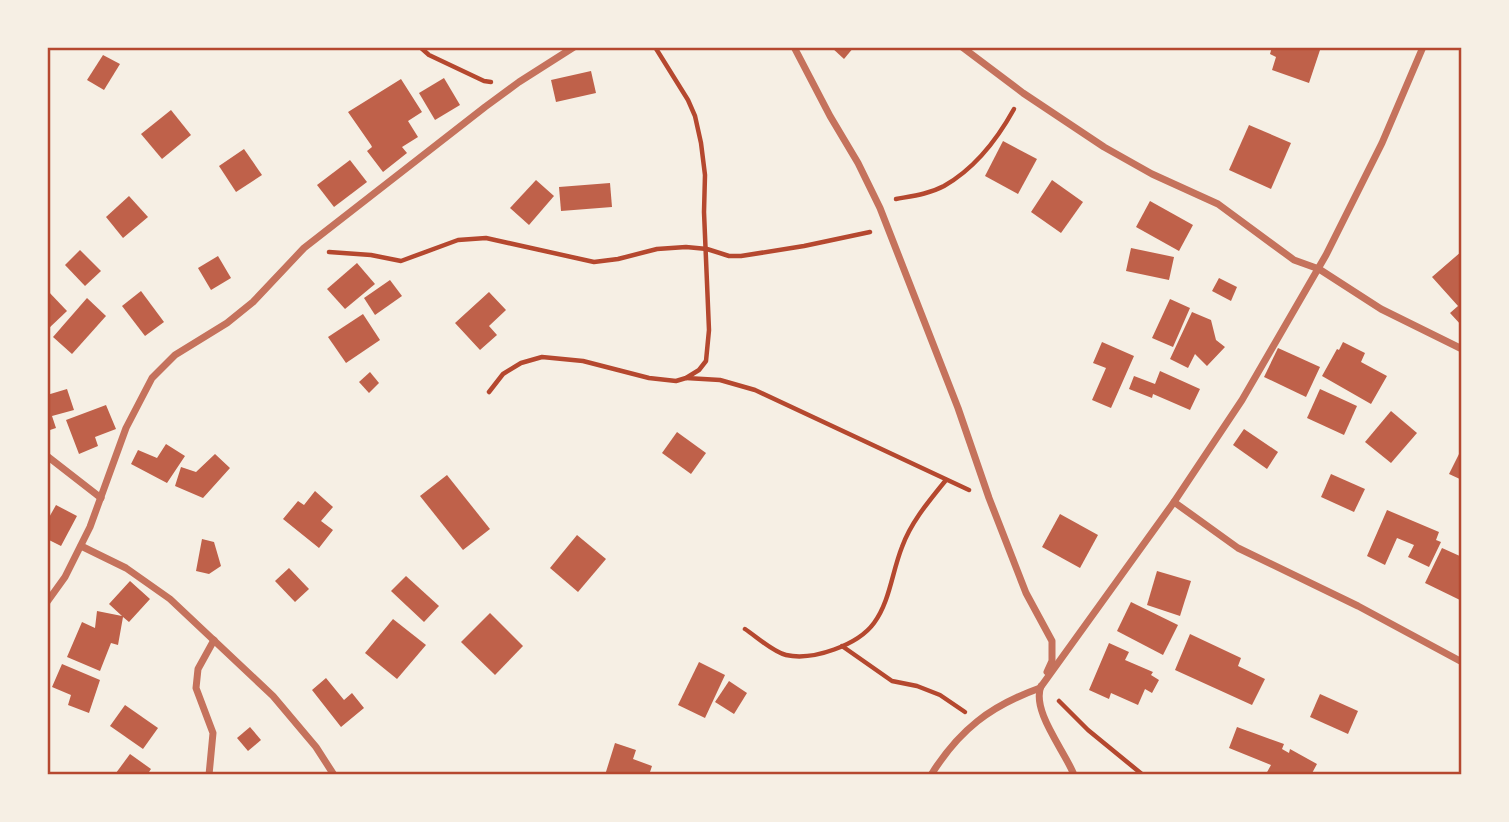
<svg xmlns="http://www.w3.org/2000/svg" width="1509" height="822" viewBox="0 0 1509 822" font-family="'Work Sans',sans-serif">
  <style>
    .building { fill: #bf614a }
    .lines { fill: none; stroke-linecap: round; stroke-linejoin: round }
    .path { stroke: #b5482f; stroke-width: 4.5 }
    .minor { stroke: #c5725c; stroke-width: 7 }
    .neatline { fill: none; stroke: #b5482f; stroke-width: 2.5 }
  </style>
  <rect width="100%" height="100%" fill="#f6efe4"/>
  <g class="building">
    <path d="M831,47H854L844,59Z"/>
    <path d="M1272,47H1321L1309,83L1272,70L1276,57L1270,54Z"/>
    <path d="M103,55L120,64L104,90L87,80Z"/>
    <path d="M591,71L596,93L556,102L551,80Z"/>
    <path d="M444,78L460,105L435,120L419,93Z"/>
    <path d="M401,79L422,112L408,121L418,137L402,147L407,153L383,172L367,151L372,147L371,145L348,112Z"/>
    <path d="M171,110L191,135L162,159L141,134Z"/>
    <path d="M1249,125L1291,143L1271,189L1229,170Z"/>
    <path d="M1003,141L1037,159L1018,194L985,176Z"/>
    <path d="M244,149L262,175L236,192L219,166Z"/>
    <path d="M350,160L367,182L334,207L317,185Z"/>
    <path d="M536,180L554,196L529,225L510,208Z"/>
    <path d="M1052,180L1083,202L1061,233L1031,212Z"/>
    <path d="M610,183L612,207L561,211L559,187Z"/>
    <path d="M129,196L148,217L123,238L106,217Z"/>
    <path d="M1150,201L1193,225L1179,251L1136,227Z"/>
    <path d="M1131,248L1174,257L1169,280L1126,271Z"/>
    <path d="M80,250L101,271L85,286L65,265Z"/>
    <path d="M1462,251V326L1450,313L1458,306L1432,277Z"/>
    <path d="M218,256L231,278L211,290L198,268Z"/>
    <path d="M357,263L375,284L345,309L327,289Z"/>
    <path d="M1219,278L1237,287L1231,301L1212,291Z"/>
    <path d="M390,280L402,296L375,315L364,298Z"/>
    <path d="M47,290L67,311L47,330Z"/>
    <path d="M141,291L164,322L145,336L122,306Z"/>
    <path d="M489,292L506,310L489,326L497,335L480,350L455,323Z"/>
    <path d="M87,298L106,316L72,354L53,337Z"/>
    <path d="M1170,299L1190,308L1173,347L1152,338Z"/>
    <path d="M1192,312L1211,320L1216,340L1225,347L1207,366L1195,354L1188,368L1170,359Z"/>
    <path d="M363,314L380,340L346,363L328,337Z"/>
    <path d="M1102,342L1134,356L1111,408L1092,400L1106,368L1093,363Z"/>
    <path d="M1343,342L1365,353L1361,362L1387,376L1371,404L1322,376L1337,349L1339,350Z"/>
    <path d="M1278,348L1320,367L1306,397L1264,377Z"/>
    <path d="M1160,371L1200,389L1190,410L1153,394L1152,398L1129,389L1134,376L1155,384Z"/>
    <path d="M370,372L379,383L369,393L359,382Z"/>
    <path d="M67,389L74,410L52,416L56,428L47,431V395Z"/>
    <path d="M1320,389L1357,406L1344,435L1307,418Z"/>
    <path d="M106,405L116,429L95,437L98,446L79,454L66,420Z"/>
    <path d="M1391,411L1417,433L1391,463L1365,442Z"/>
    <path d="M1244,429L1278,452L1267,469L1233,445Z"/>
    <path d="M677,432L706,453L691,474L662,453Z"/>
    <path d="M166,444L185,456L167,483L131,464L138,450L157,458Z"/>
    <path d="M1462,448V480L1449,474Z"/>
    <path d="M215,454L230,468L203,498L175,486L181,467L196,472Z"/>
    <path d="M1331,474L1365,489L1354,512L1321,497Z"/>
    <path d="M447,475L490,529L463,550L420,496Z"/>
    <path d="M315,491L333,507L321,521L333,530L319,548L283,519L298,501L304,505Z"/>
    <path d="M56,505L77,516L61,546L47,539V521Z"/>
    <path d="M1387,510L1439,532L1436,540L1441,542L1429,567L1408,557L1414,545L1397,538L1385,565L1367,556Z"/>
    <path d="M1060,514L1098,535L1080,568L1042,547Z"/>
    <path d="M577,535L606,559L578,592L550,568Z"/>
    <path d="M202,539L214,542L221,566L209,574L196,571Z"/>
    <path d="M1442,548L1462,557V601L1425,583Z"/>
    <path d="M289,568L309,589L295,602L275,581Z"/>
    <path d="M1157,571L1191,581L1180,616L1147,605Z"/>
    <path d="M406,576L439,606L424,622L391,591Z"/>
    <path d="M130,581L150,599L129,622L123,617L118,645L111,643L100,671L67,657L82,622L95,628L97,611L122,616L109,604Z"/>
    <path d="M1131,602L1178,625L1163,655L1117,631Z"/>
    <path d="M490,613L523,646L495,675L461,642Z"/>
    <path d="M393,619L426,645L397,679L365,653Z"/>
    <path d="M1190,634L1241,658L1238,666L1265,679L1252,705L1175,670Z"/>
    <path d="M1109,643L1129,652L1125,660L1153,672L1151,675L1159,680L1152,693L1145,689L1138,705L1111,693L1109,699L1089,690Z"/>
    <path d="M699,662L725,675L705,718L678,705Z"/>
    <path d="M62,664L100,680L89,713L68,705L71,695L52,687Z"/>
    <path d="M326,678L344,700L352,693L364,708L341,727L312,690Z"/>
    <path d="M729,681L747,693L734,714L715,702Z"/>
    <path d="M1320,694L1358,711L1348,734L1310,717Z"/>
    <path d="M125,705L158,728L143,749L110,726Z"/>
    <path d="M250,727L261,740L248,751L237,738Z"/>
    <path d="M1237,727L1284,744L1282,749L1289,753L1290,749L1317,764L1311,775L1266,774L1271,765L1229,748Z"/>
    <path d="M615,743L636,750L633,759L652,766L649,775H605Z"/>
    <path d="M130,754L151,769L147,775H119L116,773Z"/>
  </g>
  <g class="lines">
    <g class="path">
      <path d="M420,47L429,55L484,81L491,82"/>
      <path d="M896,199C912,196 929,194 944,186C974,169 998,138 1014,109"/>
      <path d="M329,252L371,255L401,261L458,240L486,238L594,262L618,259L657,249L686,247L707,249L729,256H741L804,246L870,232"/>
      <path d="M686,378L720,380L755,390L969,490"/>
      <path d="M489,392L503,374L521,363L542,357L583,361L649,378L676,381L686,378L699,370L706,361L709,330L704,212L705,175L701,143L695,116L688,100L655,47"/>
      <path d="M745,629C757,637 773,652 786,655C813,661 858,645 874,623C890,601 892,572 902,547C911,522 929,501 946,480"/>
      <path d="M842,646L892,681L917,686L940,695L965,712"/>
      <path d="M1059,701L1088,730L1143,775"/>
    </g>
    <g class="minor">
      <path d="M794,47L830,116L858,163L880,208L958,408L989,498L1026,593L1052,641V661L1047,672"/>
      <path d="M962,47L1023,93L1104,147L1152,174L1218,204L1294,260L1319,269L1381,309L1462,349"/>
      <path d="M47,456L101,498"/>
      <path d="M1174,502L1238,548L1358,606L1462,662"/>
      <path d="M81,546L126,568L170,599L273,696L316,747L334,775"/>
      <path d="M47,602L65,577L90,527L126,428L152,378L175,355L227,323L253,302L304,248L485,107L519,82L574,47"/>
      <path d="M1041,686C1031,711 1065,751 1074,775"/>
      <path d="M209,775L213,733L196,688L198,669L214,640"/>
      <path d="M931,775C959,730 990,706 1040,688L1174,502L1242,400L1326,255L1382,143L1423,47"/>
    </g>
  </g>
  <rect width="1509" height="822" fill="none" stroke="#f6efe4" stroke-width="98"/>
  <rect x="49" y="49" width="1411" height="724" class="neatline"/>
</svg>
